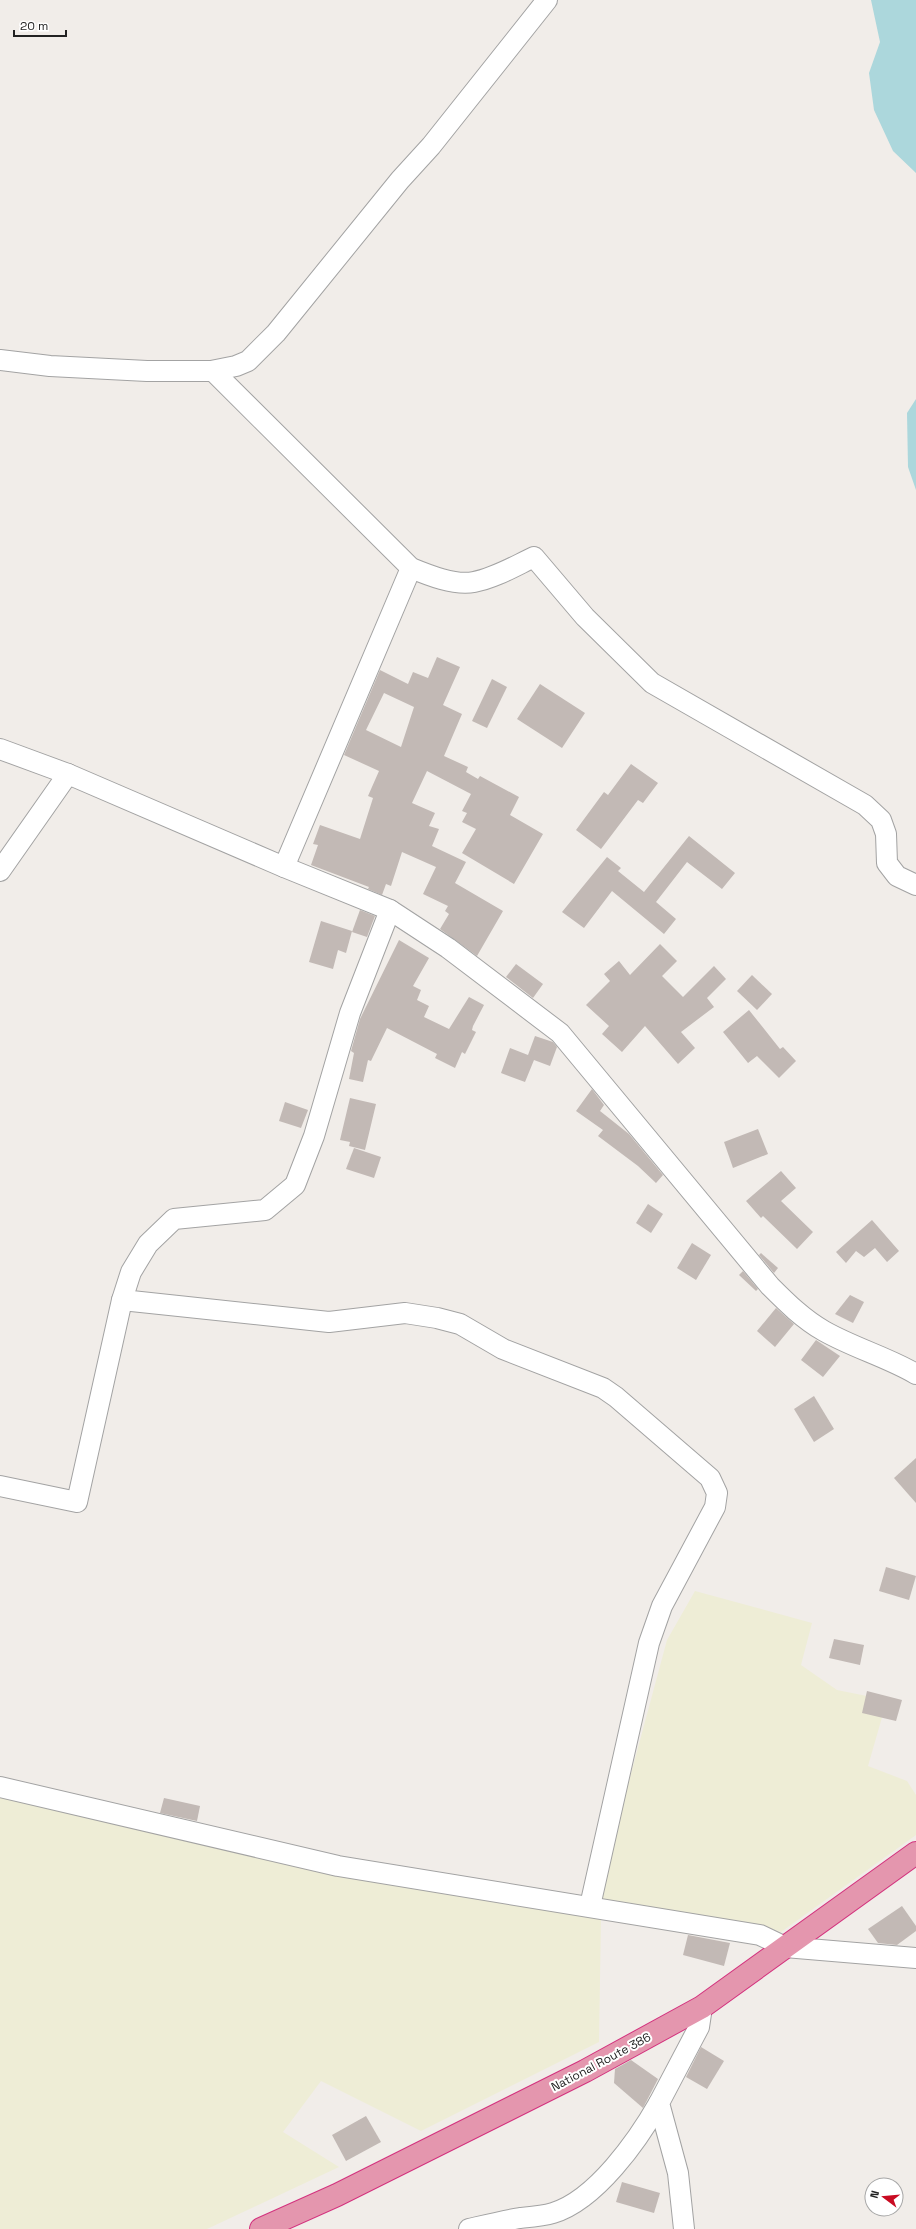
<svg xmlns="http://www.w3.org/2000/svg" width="916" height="2229" viewBox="0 0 916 2229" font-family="'Space Grotesk',sans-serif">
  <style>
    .farmland { fill: #eeedd6 }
    .water { fill: #acd7dc }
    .building { fill: #c2b9b5; fill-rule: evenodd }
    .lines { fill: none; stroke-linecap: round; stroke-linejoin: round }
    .street-casing { stroke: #a3a3a3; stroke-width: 22 }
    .highway-casing { stroke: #d3327e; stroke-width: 24 }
    .street { stroke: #fff; stroke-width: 20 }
    .highway { stroke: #e496ae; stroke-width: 22 }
    .labels { text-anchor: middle; stroke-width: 4; stroke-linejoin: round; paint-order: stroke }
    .street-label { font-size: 12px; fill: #222; stroke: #fff }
  </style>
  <rect width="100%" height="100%" fill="#f1ede9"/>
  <g class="farmland">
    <path d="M695,1591L812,1623L801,1665L837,1690L887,1700L868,1766L907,1781L916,1795V1835L781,1932L765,1927L597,1900L667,1640Z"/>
    <path d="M0,1797L322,1873L601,1918L599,2042L421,2131L321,2081L283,2132L339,2167L207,2229H0Z"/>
  </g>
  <g class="water">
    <path d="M871,0H916V173L893,151L874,110L869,73L880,42Z"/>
    <path d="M916,399V490L908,467L907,413Z"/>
  </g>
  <g class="building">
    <path d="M437,657L460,667L443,705L462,714L444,756L468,767L466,772L478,779L480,776L519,797L510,815L543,834L514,884L462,853L476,829L462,822L467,813L462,811L471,794L427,771L412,803L435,813L429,826L439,829L432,846L466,862L455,883L503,911L477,956L440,929L449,914L445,911L448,906L423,894L436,867L402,852L391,886L386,884L382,895L368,889L369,887L311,865L318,845L313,844L320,825L360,839L373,798L368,796L379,771L344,755L380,670L408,684L413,672L428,678ZM384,693L414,707L401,747L366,730Z"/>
    <path d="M492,679L507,687L487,728L472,721Z"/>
    <path d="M540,684L585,713L562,748L517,719Z"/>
    <path d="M631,764L658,783L643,803L638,800L601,849L576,830L604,792L608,795Z"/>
    <path d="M689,836L735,873L722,889L687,862L656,902L676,919L664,934L612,891L584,928L562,912L607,857L621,868L618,871L644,892Z"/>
    <path d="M360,910L375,916L367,937L352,932Z"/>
    <path d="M321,921L352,931L346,953L338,950L333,969L309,962Z"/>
    <path d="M399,940L429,958L413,986L421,990L417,1000L429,1006L424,1017L449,1029L469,997L484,1005L473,1026L472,1030L476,1032L465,1054L462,1052L455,1068L435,1058L437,1054L387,1028L371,1061L368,1060L363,1082L349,1079L354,1053L351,1051L360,1019Z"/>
    <path d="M660,944L677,961L662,976L683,997L714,966L726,979L707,998L714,1007L681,1032L695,1048L678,1064L645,1026L622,1052L602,1034L609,1026L586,1005L610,981L604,974L619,961L630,975Z"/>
    <path d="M516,964L543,984L533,998L506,977Z"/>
    <path d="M752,975L772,994L757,1010L737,991Z"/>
    <path d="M749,1010L780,1049L783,1047L796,1061L779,1078L757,1056L748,1063L723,1032Z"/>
    <path d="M535,1036L553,1042L557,1047L550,1066L534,1060L525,1082L501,1073L510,1048L528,1055Z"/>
    <path d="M592,1089L604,1105L600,1111L629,1134L663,1175L656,1183L638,1166L598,1136L603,1130L576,1111Z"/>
    <path d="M350,1098L376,1104L365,1150L349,1146L350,1142L340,1140Z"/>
    <path d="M285,1102L308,1110L301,1128L279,1121Z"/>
    <path d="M758,1129L768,1154L733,1168L724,1142Z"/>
    <path d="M354,1148L381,1157L374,1178L346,1169Z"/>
    <path d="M781,1171L796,1188L781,1201L813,1232L797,1249L763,1216L761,1218L746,1201Z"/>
    <path d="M648,1204L663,1214L651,1233L636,1223Z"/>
    <path d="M872,1220L899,1251L887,1262L875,1248L864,1257L856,1251L846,1263L836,1252Z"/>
    <path d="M692,1243L711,1255L696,1280L677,1268Z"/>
    <path d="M761,1253L778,1268L774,1273L759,1255Z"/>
    <path d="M743,1271L758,1289L756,1291L739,1275Z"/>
    <path d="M850,1295L864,1302L853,1323L835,1314Z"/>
    <path d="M776,1308L794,1324L775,1347L757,1331Z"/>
    <path d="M816,1340L840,1356L823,1377L801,1360Z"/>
    <path d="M814,1396L834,1429L814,1442L794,1409Z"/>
    <path d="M916,1458V1503L894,1478Z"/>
    <path d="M886,1567L916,1576L909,1600L879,1591Z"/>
    <path d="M834,1639L864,1645L860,1665L829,1658Z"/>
    <path d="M867,1691L902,1700L896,1721L862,1713Z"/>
    <path d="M164,1798L200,1806L197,1821L160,1813Z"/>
    <path d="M902,1906L916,1926V1931L897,1945L878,1943L868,1929Z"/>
    <path d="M688,1935L730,1943L724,1966L683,1955Z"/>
    <path d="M701,2047L724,2061L707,2089L686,2077Z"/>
    <path d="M631,2060L658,2079L643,2108L614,2083L615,2069Z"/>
    <path d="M366,2116L381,2142L346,2161L332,2135Z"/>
    <path d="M622,2182L660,2193L654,2213L616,2202Z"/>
  </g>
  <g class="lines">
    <g class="street-casing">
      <g id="street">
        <path d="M0,360L50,366L147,371H211L236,366L248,361L276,333L400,180L431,146L547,0"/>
        <path d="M213,371L411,568C428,575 455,586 474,582C495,578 515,566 534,557L585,617L652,683L865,805L881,820L886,834L887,863L897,876L916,885"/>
        <path d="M0,749L68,774L284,867L390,910L448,948L560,1033L770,1286C787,1303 803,1319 824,1331C854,1348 887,1357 916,1374"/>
        <path d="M284,867L411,568"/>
        <path d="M0,871L68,774"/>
        <path d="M122,1300L329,1322L405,1313L437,1318L460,1324L503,1349L603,1388L616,1397L710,1478L717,1493L715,1507L662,1606L649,1643L590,1906"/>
        <path d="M0,1486L77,1502L122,1300L131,1272L148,1244L174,1219L265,1210L295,1185L314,1136L350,1013L390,910"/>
        <path d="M0,1787L338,1866L760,1935L785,1947L916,1958"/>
        <path d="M469,2229C486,2225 502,2221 520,2218C530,2217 543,2216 553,2213C596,2200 638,2140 659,2103"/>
        <path d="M684,2229L678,2173L659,2103L699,2027L702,2007"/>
      </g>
    </g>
    <g class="highway-casing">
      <path id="highway" d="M261,2229L337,2195L585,2071L702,2007L916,1853"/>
    </g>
    <use href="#street" class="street"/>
    <use href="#highway" class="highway"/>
  </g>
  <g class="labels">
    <g class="street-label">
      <text transform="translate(601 2062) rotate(-28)" y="4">National Route 386</text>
    </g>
  </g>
  <g transform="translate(884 2197) rotate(286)"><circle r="19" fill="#ffffff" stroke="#a7a7a7"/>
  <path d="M0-3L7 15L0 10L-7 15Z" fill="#c90b22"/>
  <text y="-6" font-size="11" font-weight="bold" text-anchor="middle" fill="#222222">N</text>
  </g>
  <path d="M14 30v6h52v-6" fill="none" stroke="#222222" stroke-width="2"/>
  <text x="20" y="30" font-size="12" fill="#222222" stroke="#ffffff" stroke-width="3" paint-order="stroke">20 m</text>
</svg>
